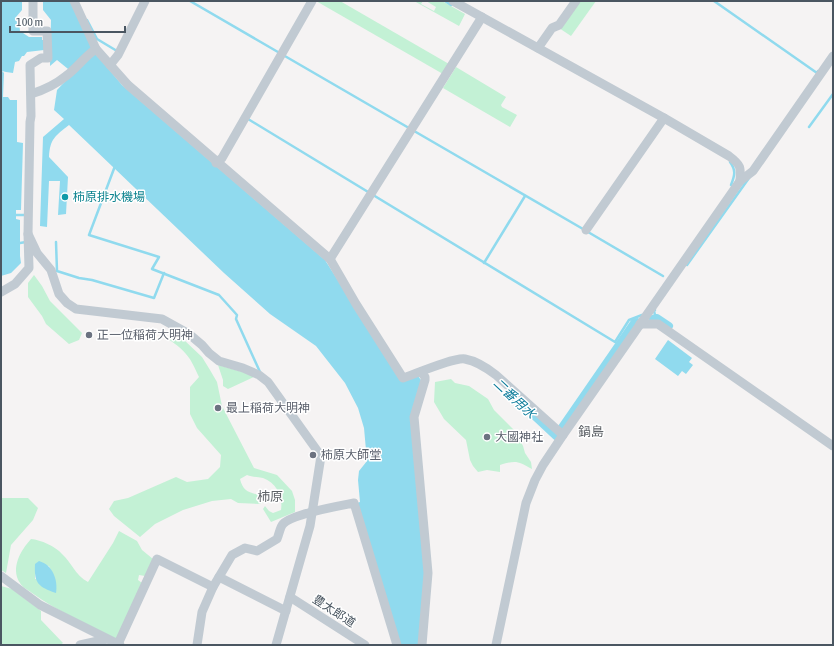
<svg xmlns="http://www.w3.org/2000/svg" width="834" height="646" viewBox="0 0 834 646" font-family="'Asap Condensed','Noto Sans JP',sans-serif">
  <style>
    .green { fill: #c3f1d5; fill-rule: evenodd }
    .water { fill: #90daee }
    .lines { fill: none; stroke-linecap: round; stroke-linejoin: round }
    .stream { stroke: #90daee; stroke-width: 2.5 }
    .canal { stroke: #90daee; stroke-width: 8 }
    .minor { stroke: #c1cad2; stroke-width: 9 }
    .culture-dot { fill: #0f9aa8; stroke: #fff; stroke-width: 1.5 }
    .worship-dot { fill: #6b7280; stroke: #fff; stroke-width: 1.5 }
    .labels { text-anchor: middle; stroke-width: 3; stroke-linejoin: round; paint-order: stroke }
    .culture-label { font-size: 12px; fill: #0d838f; stroke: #fff; text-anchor: start }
    .worship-label { font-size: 12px; fill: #5b616d; stroke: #fff; text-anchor: start }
    .street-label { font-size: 12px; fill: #4a5661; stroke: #fff }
    .water-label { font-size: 13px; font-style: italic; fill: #0c7c9b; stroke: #fff }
    .neighbourhood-label { font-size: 13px; fill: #5f6368; stroke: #fff }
  </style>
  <rect width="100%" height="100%" fill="#f5f3f3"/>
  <g class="green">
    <path d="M316,1H340L449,64L443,74Z"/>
    <path d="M414,1H423L421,4L434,11L436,7L426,1H442L465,14L459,26Z"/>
    <path d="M579,1H596L571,36L559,28Z"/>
    <path d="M456,67L506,97L501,105L502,107L517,115L510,127L443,88Z"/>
    <path d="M34,275L42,286L50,301L82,333L79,340L69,344L46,324L42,316L28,297V283Z"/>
    <path d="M173,335L183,339L202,357L210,370L217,382L222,406L254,468L277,475L292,491L295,500V512L271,522L263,509L265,506L269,511L273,513L281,510C283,497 277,483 263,478C258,477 252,477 247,475L240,479C243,491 248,492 259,495L263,502L260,504L238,503L231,499L212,501L183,510L155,524L140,537L114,516L109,509L114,501L128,498L176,477L187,482L208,479L220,467L221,455L197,428L190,414V387L199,377C190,357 187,352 168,339Z"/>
    <path d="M218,365L256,376L228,389L223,386V380Z"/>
    <path d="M451,379L455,383L469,386L488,399L494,410L516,432L523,446L525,453L531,462L532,469C518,461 516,460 500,465V472L487,470L478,472L473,466L470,460L466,440L444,419L434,402L435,382Z"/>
    <path d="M1,498H28L38,508L33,520L11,545L6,573L1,570Z"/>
    <path d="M119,531L137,541L142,550L153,559L145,576L139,575L138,580L142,583L119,635L115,639C87,624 57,611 32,593C28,590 22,587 20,583C10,568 21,550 31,539C41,540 55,546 62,554C72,563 75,575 88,582L113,543ZM35,564L49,566L55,580L35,579Z"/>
    <path d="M1,586L12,589L41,611V620L63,643L60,645H1Z"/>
  </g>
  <g class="water">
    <path d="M1,1H22V10L16,17L15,20L19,23L20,31L29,37H42V40H45L44,50L27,52L24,56H22L19,61L15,62L13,73L6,72L2,71L4,73L3,97H8L10,100H17V142L23,143L21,210H16V219L20,220V256L21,263L11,273L1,276Z"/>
    <path d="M43,1H71L96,54L122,85L325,260L402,381L418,376L421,380L411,421L425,571L419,645H400L357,503L360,502L358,480L359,471L367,461L364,428L358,408L345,383L316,346L270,314L224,273L69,125C55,136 50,139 49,157L68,177L66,214L58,215L60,181H49L47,227L40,226L43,137L64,119L54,110L57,90L73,73L57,60L50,66L51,20L43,10Z"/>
    <path d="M668,340L692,358L689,362L693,365L686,374L682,371L678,376L655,359Z"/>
    <path d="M39,561C53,565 58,580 56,593C38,587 34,583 35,564Z"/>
  </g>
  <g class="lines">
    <g class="stream">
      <path d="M190,1L583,229"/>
      <path d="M445,1L451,5"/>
      <path d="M714,1L817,73L818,71"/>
      <path d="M87,20L97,39L117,51"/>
      <path d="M248,119L615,342L629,320L642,315"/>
      <path d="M809,127L833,94"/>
      <path d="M730,162C736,170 735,175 731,185"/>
      <path d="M115,166L89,235L159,257L152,269L219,295L237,315L236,319L260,372"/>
      <path d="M16,215H26"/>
      <path d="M588,232L663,276"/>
      <path d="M56,242L57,271L79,278L92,280L154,298L164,273"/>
      <path d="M20,243L26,242"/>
      <path d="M484,263L525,196"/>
      <path d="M687,265L749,178"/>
      <path d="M655,310L654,311L656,319"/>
    </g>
    <g class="canal">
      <path d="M653,319L657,318L669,326"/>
      <path d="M511,394L556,436L634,323L637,322"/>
    </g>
    <g class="minor">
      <path d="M74,1L96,49L128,85L330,259L356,304L403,378C415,374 455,357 465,359C476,361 487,368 496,375L563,435"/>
      <path d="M453,1L664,118L729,156C741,165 741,167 740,181"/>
      <path d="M538,48L552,28L559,25L576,1"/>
      <path d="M110,65L118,55L145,1"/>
      <path d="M31,94C44,90 55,85 66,76C77,68 85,56 96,49"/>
      <path d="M216,163L222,158L312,1"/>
      <path d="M586,230L664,118"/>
      <path d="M28,234L37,253L51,270L59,294L67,303L76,309L162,319L189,334L202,345L209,353L219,361L243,368L259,375L268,382L321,456L310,526L276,645"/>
      <path d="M330,259L482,17"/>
      <path d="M1,292L15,284L29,268L28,234L30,122L31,116L30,65L41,58H48L47,31H33V1"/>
      <path d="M640,324H658L833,446"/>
      <path d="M421,372L425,377V380L414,417L428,573L422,645"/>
      <path d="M1,576L40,605L120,645"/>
      <path d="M219,577L286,611"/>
      <path d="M290,597L365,645"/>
      <path d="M118,644L157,559L213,587"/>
      <path d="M80,645L107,639"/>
      <path d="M197,645L202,612L213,587L232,555L245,548L257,551L277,539C279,535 280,527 283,524C292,514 339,506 354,503L397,645"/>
      <path d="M496,645L526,503L535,480L543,465L563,435L740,181L753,171L833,56"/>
    </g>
  </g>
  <circle class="culture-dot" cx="65" cy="197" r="4"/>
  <g class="worship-dot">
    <circle cx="89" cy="335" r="4"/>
    <circle cx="218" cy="408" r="4"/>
    <circle cx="487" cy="437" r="4"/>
    <circle cx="313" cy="455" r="4"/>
  </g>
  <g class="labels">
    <g class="culture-label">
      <text x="73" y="201">柿原排水機場</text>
    </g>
    <g class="worship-label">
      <text x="97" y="339">正一位稲荷大明神</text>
      <text x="226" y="412">最上稲荷大明神</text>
      <text x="495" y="441">大國神社</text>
      <text x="321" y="459">柿原大師堂</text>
    </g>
    <g class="street-label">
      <text transform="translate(334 611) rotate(33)" y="4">豊太郎道</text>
    </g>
    <g class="water-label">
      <text transform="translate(515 398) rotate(43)" y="5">二番用水</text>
    </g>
    <g class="neighbourhood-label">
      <text x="591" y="436">鍋島</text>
      <text x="270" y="501">柿原</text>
    </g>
  </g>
  <rect width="834" height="646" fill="none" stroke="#4a5661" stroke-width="4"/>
  <path d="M10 26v6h115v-6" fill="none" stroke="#4a5661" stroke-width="2"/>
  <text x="16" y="26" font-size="12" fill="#4a5661" stroke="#ffffff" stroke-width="3" paint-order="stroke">100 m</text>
</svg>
